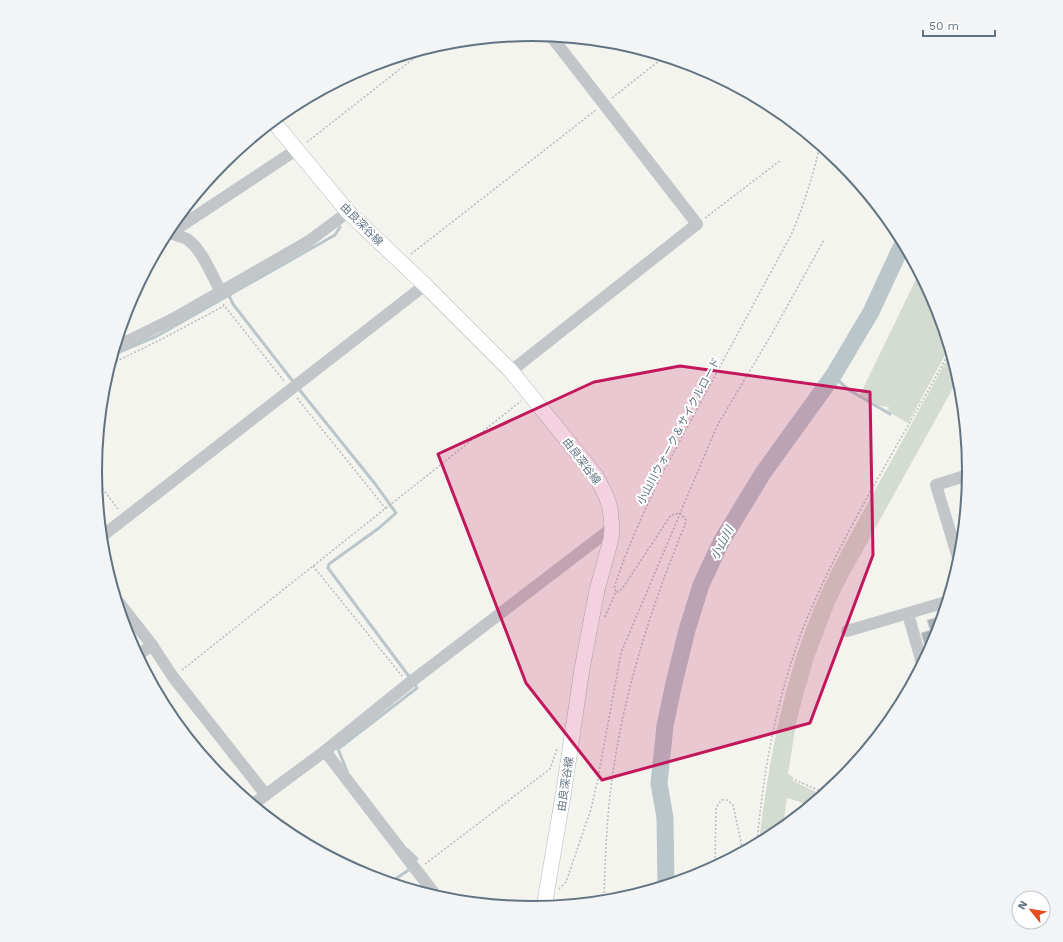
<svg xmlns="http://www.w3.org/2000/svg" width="1063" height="942" viewBox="0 0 1063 942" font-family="'Work Sans','Noto Sans JP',sans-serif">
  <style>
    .green { fill: #d4dbd0 }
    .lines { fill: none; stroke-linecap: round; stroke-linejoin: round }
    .stream { stroke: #bac6ca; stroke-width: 3 }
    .river { stroke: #bac6ca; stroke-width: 17 }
    .building { fill: #a9b1b6; stroke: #d5d5d2 }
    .major-casing { stroke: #b3b7bb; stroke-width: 16 }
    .path { stroke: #babcbe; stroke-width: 1.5; stroke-dasharray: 2 2; stroke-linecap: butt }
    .minor { stroke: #c3c6c9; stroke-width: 12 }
    .major { stroke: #fff; stroke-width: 15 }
    .marked { fill: #c2185b; fill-opacity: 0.2; stroke: #c2185b; stroke-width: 3; stroke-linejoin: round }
    .labels { text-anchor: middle; stroke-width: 4; stroke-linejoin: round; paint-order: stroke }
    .street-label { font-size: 11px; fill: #627381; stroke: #fff }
    .water-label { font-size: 12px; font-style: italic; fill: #5e767f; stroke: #fff }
    .rim { fill: none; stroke: #627381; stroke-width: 2 }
  </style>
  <rect width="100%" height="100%" fill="#f4f4ef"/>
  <g class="green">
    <path d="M919,273L935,304L949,348L908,423L887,411L889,407L880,406L860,395Z"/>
    <path d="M950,354L958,379L847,579L835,603L814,658L803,696L796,723L788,774L793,777V781L822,795L810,805L787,798L783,827L774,834L759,842C769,756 786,668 823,588C838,556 856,525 873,494C899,447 924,401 950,354Z"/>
  </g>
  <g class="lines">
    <g class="stream">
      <path d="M229,296L233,304L295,384"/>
      <path d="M112,355L157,336L335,235L340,227"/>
      <path d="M833,376L849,390L890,414"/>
      <path d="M298,388L376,485L396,513L379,528L329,564L328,568L411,679"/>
      <path d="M347,771L338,749L417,688L414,683"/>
      <path d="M408,850L417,859"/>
      <path d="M394,884V880L410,869"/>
    </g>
    <path class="river" d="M666,885L665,818L659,783L665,726L674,683L687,630L701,585L721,542L763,473L833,376L871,312L903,243"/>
  </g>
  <path class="building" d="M942,616L935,638L927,653L921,633L930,630L927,620Z"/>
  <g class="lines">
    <g class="major-casing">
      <path id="major" d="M273,121L348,212L425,285L511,371L596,476L607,498L610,508L612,528L611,539L597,590L582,669L564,790L544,907"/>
    </g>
    <g class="path">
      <path d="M612,98L664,57"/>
      <path d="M307,142L427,48"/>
      <path d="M705,218L781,160"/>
      <path d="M411,254L596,110"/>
      <path d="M223,304L284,381"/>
      <path d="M109,365L160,340L224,306"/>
      <path d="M297,398L386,509"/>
      <path d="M95,479L118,509"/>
      <path d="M313,566L402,676"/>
      <path d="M616,591L614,588C627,548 645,509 663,472L792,233C804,204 813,176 820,145"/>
      <path d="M605,617L616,591"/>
      <path d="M182,670L521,401"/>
      <path d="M795,780L825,793"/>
      <path d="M757,844C762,782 773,719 792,660C796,649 799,637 804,626C843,530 901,442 950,351"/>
      <path d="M425,864L550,769L557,749"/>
      <path d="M715,866L716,809L718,804L722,800H727L733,805L743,851"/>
      <path d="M559,889L566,882L591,809L597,783L621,653L717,426L770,337L824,240"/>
      <path d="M604,901C605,856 607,810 614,765C627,682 653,602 685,525L686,520L680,513L671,515L622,589L618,592L616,591"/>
    </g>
    <g class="minor">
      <path d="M167,231C173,235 181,236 187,239C202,249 212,276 221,292"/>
      <path d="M166,233L178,228L296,150"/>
      <path d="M114,348L173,319L257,271L309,241L348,212"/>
      <path d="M511,371L697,224L551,36"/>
      <path d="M101,537L425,285"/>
      <path d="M959,561L936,485L968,475"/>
      <path d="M116,599L152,645L173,677L266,795"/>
      <path d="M908,614L922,663"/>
      <path d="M847,631L946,602"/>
      <path d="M137,656L152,645"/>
      <path d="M325,751L437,897"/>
      <path d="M252,805L325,751L408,684L612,528"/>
    </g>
    <use href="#major" class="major"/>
  </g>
  <path class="marked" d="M680,366L870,392L873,555L810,723L602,780L526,683L438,454L594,382Z"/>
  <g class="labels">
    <g class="street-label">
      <text transform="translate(362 224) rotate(45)" y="4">由良深谷線</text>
      <text transform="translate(678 431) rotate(-62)" y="4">小山川ウォーク＆サイクルロード</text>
      <text transform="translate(582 461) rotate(53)" y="4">由良深谷線</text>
      <text transform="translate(565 784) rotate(-81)" y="4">由良深谷線</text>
    </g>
    <g class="water-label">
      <text transform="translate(722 543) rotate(-62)" y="4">小山川</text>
    </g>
  </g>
  <path d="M0 0H1063V942H0ZM102 471a430 430 0 1 1 860 0a430 430 0 1 1-860 0Z" fill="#f2f4f5" fill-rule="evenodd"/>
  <path class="rim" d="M102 471a430 430 0 1 1 860 0a430 430 0 1 1-860 0Z"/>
  <g transform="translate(1031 910) rotate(300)"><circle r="19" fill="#ffffff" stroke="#c0c7cd"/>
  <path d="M0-3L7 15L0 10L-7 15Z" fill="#e34d20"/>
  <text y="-6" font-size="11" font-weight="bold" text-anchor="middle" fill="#627381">N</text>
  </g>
  <path d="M923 30v6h72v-6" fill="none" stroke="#627381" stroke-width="2"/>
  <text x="929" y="30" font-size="12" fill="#627381" stroke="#ffffff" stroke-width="3" paint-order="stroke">50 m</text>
</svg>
